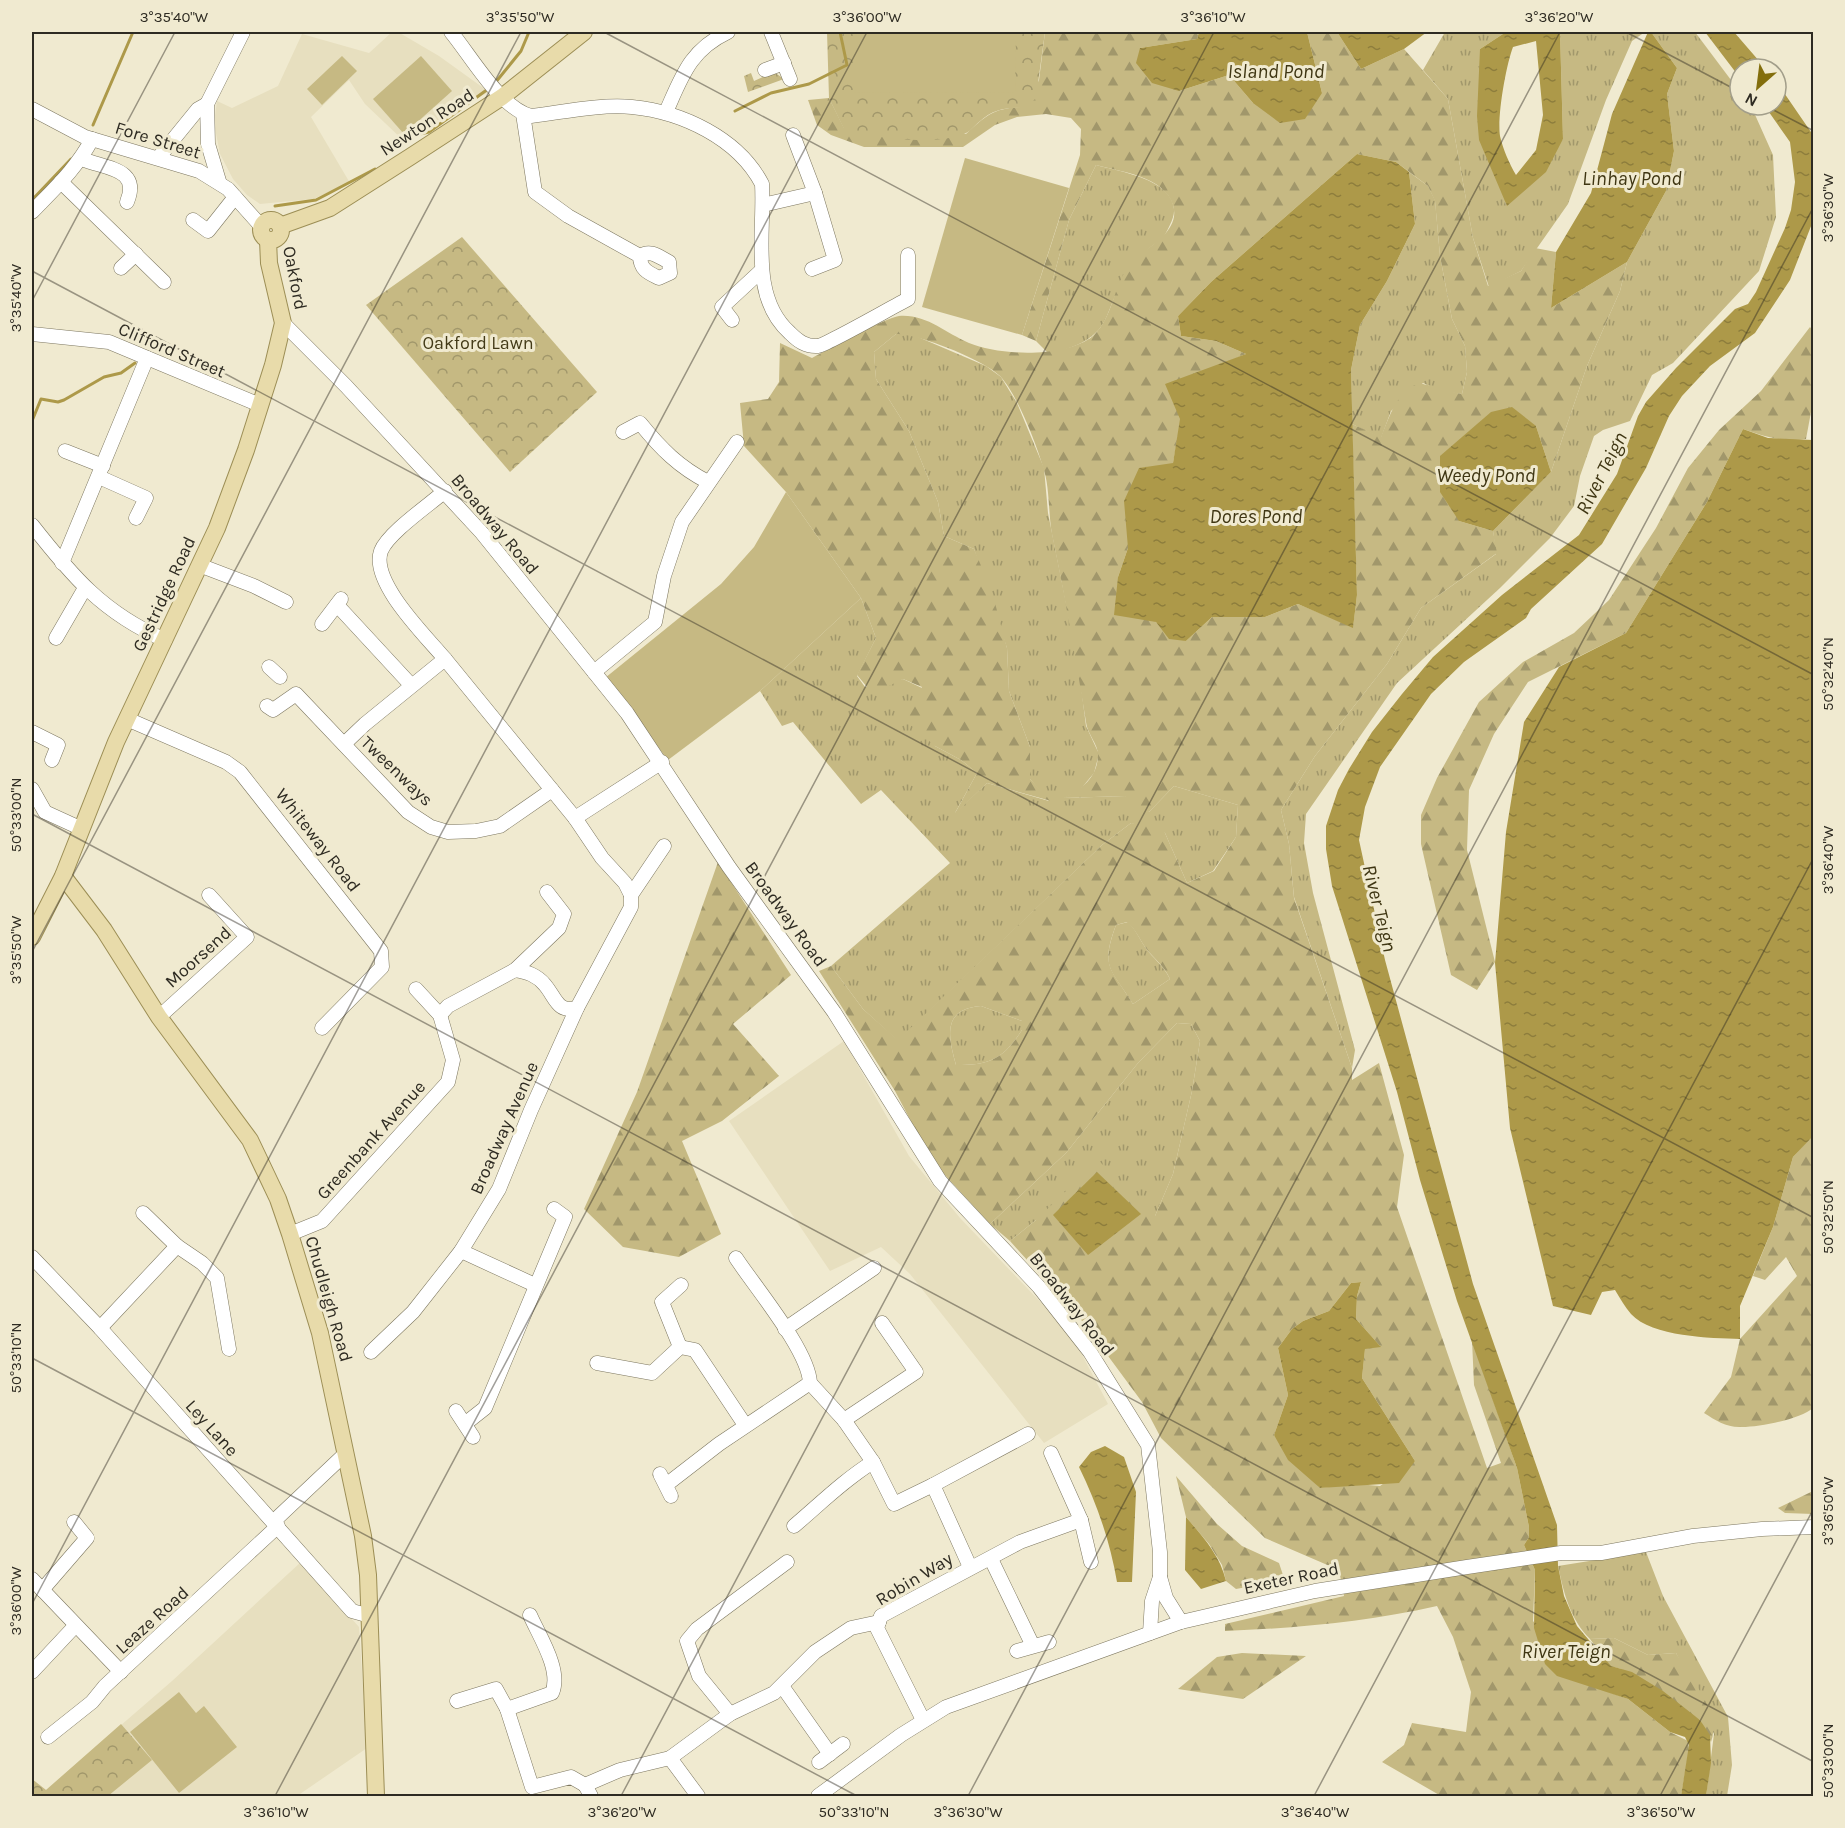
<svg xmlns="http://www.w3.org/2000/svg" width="1845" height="1828" viewBox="0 0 1845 1828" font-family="Karla,sans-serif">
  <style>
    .built { fill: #e7dfbf }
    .grass { fill: url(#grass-tufts) }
    .forest { fill: url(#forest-firs); fill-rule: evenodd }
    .park { fill: url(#park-crowns) }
    .pitch { fill: #c6b983 }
    .water { fill: url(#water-ripples); fill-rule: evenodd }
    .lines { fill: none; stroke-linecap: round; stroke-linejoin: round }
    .stream { stroke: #ad9949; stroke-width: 3 }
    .minor-casing { stroke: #7d7760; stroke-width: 15 }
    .major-casing { stroke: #9c8e55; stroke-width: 18 }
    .minor { stroke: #fff; stroke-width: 14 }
    .major { stroke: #e8dbaa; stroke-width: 16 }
    .ticks { fill: none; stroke: #2e2b22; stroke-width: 1.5; stroke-opacity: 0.45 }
    .labels { text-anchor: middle; stroke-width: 6; stroke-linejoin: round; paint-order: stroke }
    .street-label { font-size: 18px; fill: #2e2b22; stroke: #f0ead0 }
    .park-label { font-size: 18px; fill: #433a17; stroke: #f0ead0 }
    .water-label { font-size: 20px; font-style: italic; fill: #3f3613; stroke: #f0ead0 }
    .neatline { fill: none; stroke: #2e2b22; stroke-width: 2 }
    .ticks-label { font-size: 15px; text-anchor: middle; fill: #2e2b22 }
  </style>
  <defs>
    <pattern id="grass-tufts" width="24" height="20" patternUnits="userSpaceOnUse" patternTransform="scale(1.5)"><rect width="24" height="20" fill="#c6b983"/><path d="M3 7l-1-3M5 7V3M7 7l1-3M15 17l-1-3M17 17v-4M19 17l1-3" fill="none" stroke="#a1976b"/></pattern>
    <pattern id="forest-firs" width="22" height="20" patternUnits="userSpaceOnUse" patternTransform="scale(1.5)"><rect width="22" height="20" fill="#c6b983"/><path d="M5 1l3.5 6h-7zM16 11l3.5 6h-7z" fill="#a1976b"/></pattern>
    <pattern id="park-crowns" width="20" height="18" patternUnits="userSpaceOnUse" patternTransform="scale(1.5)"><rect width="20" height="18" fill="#c6b983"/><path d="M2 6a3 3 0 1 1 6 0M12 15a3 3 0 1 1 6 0" fill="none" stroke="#a1976b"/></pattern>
    <pattern id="water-ripples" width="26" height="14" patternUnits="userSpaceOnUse" patternTransform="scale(1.5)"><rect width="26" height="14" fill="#ad9949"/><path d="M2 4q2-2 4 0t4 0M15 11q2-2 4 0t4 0" fill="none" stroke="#8d7d3c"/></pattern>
  </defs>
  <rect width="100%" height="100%" fill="#f0ead0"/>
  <g class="built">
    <path d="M392,32H398L439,56L489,92L453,110L405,142L365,104L349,80L311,117L350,183L313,199L260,204L247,195L233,179L220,154L214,123L217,101L232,108L278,86L302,34L369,53Z"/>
    <path d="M844,1041L909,1156L960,1218L1071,1334L1108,1404L1044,1443L910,1274L881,1247L830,1271L729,1121Z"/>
    <path d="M301,1562L359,1627L367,1748L297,1796H32V1779L46,1790L172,1681Z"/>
  </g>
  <g class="grass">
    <path d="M1445,32H1506L1480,49L1506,205L1563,139L1560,32H1645L1632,41L1606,100L1568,204L1521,271L1489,287L1473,238L1448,99L1423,70Z"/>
    <path d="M1651,32H1695L1740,92V105H1749L1752,108L1773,155L1776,217L1759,271L1673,363L1652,375L1630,421L1603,430L1594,436L1580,476L1574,506L1550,538L1500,588L1397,683L1306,814L1304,843L1313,893L1355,1050L1352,1068L1294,897L1289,844L1281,810L1315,756L1387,664L1421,608L1496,554L1493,531L1551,472L1587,366L1620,291L1627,262L1666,191L1674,151L1667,94L1677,68Z"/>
    <path d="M1096,165C1118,171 1172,179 1174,209C1175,218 1167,231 1162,240C1143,248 1128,273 1117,292C1109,307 1107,325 1092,336C1080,346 1063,350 1049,354L1036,341L1069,220Z"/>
    <path d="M1409,172L1428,186L1435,200L1440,256L1452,319L1465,346L1467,372L1462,394L1441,391L1423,383L1391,411L1381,438L1352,424L1351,370L1360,325L1387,281L1415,224Z"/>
    <path d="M896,334H911L986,366L1001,377L1017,403L1044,468L1048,513L1078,663L1086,726L1099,754L1094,773L1079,791L1064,798L1125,796L1149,812L1174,786L1238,805L1236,837L1213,871L1187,883L1165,833L1131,823L1102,845L898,1041L863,1009L831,966L950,863L881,790L861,804L793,722L782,726L760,691L861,598L876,638L857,676L865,687L903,679L922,688L935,746L961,760L977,773L955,813L987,783L1049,801L1030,779V747L1009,691L1007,648L974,549L944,536L938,502L909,431L876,379L874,352Z"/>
    <path d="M1128,922C1136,930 1139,938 1145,947C1154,960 1162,963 1170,979L1133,1004C1111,968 1100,969 1116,925Z"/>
    <path d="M981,1006L1022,1021V1030C1003,1059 990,1065 956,1065C948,1036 942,1009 981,1006Z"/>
    <path d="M1177,1023L1191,1024L1200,1041L1192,1091L1173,1174L1155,1216L1036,1220L1010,1241L990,1224L1066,1153L1138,1063Z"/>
    <path d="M1646,1552L1663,1596L1728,1717L1732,1765L1727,1796H1706L1714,1734L1676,1653L1648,1655L1614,1638L1590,1639C1570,1619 1564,1594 1558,1566Z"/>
  </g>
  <g class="forest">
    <path d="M1045,32H1199L1197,39L1140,48L1179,91L1229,75L1253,103L1322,93L1307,32H1337L1361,69L1404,49L1448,99L1473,238L1488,286L1521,271L1535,248L1556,252L1551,308L1627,262L1620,291L1587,366L1551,472L1536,426L1459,521L1493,531L1497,553L1421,608L1387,664L1315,756L1281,810L1289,844L1294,898L1352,1068V1080L1379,1063L1404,1155L1397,1207L1487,1468L1501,1463L1474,1385L1472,1340L1517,1468L1529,1527V1537L1524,1545L1535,1570L1533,1621L1581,1682L1628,1699L1670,1732L1688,1741L1689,1750L1681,1796H1441L1382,1762L1404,1745L1412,1723L1466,1732L1471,1692L1453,1637L1437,1606C1367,1622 1297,1628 1225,1631V1624L1344,1596L1339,1570L1265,1538L1161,1438L1142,1402L1083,1322L1010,1241L1036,1220L1098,1160L1155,1216L1173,1174L1192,1091L1200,1041L1191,1024L1177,1023L1138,1063L1066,1153L990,1224L932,1161L895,1091L819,971L831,966L863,1009L898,1040L1102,845L1131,823L1157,826L1165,833L1187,883L1214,871L1236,837L1238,805L1174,786L1149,812L1129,808L1125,796L1063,798C1081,790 1097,778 1098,756C1099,745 1087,734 1086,722C1076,659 1065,597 1052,534C1048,512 1050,487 1043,467C1036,443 1017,394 1000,376C984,360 919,334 896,334L874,352L876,379L909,431L938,502L944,536L974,549L992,592L1007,648L1009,691L1030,747V779L1051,801L987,783L954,815L977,773L961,760L935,746L905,720L922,687L903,679L873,694L857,675L876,638L861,598L786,492L744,446L740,403L768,399L779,382L780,343L812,358C829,349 885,318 899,316C927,314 945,333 969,343C1000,356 1066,358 1093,336C1115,316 1113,280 1134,260C1149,246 1181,231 1173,205C1164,176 1121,172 1096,165L1069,220L1036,341L1022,335L1080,155L1081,129L1071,118L1046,114L1017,117L995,125L963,147H864L831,135L817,125L808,100L829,98L844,128L966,134C987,114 996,107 1026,107L1039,80ZM1357,154L1396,162L1428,186L1435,201L1440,256L1452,319L1465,346L1467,372L1462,394C1454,393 1425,383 1421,384C1399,385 1388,420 1381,437L1352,424L1357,595L1353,627L1298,604L1265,617H1212L1186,641L1156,622L1118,577L1128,548L1173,463L1181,419L1214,368L1246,354L1216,341L1181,336L1178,316L1211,282ZM1127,922C1136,930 1139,938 1145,947C1154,959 1163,964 1170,979L1133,1004C1111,968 1100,968 1116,925ZM981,1006L1022,1021V1030C1003,1059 990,1065 956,1065C948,1036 942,1009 981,1006ZM1361,1282L1357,1296L1356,1319L1380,1346L1365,1348L1362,1378L1415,1461L1380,1486L1357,1484L1320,1488L1274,1435L1288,1395L1278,1348L1292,1329L1303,1321L1329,1311L1351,1283Z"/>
    <path d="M1810,327L1814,332V396L1806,439C1783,442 1765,437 1743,429L1707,502L1626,633L1528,682L1494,734L1469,790L1467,850L1495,962L1477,990L1451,975L1421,844V815L1437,778L1479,702L1523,662L1574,633L1609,600L1656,528L1688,468L1719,430L1761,391Z"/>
    <path d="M718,862L791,975L733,1024L779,1076L722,1121L682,1141L721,1234L679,1257L623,1247L584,1209L637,1092Z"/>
    <path d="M1813,1135V1408C1801,1419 1757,1428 1739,1427C1726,1427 1715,1420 1704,1413L1731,1377L1740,1339L1797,1276L1786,1257L1765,1280L1753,1276L1773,1227L1793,1157Z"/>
    <path d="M1176,1476L1217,1524L1242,1546L1279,1563L1283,1575L1278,1581L1236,1589L1226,1581L1222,1565L1209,1544L1186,1517Z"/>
    <path d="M1813,1491V1514L1785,1513L1778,1508Z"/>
    <path d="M1614,1638L1648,1655L1676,1653C1689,1676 1722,1714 1711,1742L1700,1720L1621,1669L1610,1666L1590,1639Z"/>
    <path d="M1242,1653L1306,1656L1243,1699L1178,1689L1217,1657Z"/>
  </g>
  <g class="park">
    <path d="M827,32H1045L1036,98L1026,108C1007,107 993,109 979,122C974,126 970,132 964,134C934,146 874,138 844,129L829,98Z"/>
    <path d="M774,72L784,79L748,92L744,76L751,73L754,81Z"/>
    <path d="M462,237L597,392L510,472L366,305Z"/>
    <path d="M121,1724L152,1760L108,1796H32V1779L46,1790Z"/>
  </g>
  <g class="pitch">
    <path d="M853,32H1016L1015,92L853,93Z"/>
    <path d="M342,56L357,71L322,105L307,89Z"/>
    <path d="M421,56L452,91L404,134L373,99Z"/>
    <path d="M965,158L1069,188L1022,335L922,307Z"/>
    <path d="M786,492L861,598L760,691L668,760L605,678L721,584L754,547Z"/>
    <path d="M179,1692L196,1713L204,1706L237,1747L179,1793L130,1732Z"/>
  </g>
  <g class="water">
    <path d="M1199,32H1307L1322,93L1305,119L1280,123L1253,103L1229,75L1179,91L1152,83L1136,63L1140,48L1197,39Z"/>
    <path d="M1337,32H1427L1404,49L1361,69Z"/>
    <path d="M1506,32H1560L1563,139L1546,172L1507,206L1479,140L1477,116L1480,49ZM1536,41L1543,115L1536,150L1516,175C1509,163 1503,149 1500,136C1497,117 1506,65 1513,47Z"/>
    <path d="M1648,32H1651L1677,68L1667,94L1674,151L1666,191L1627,262L1551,308L1556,252L1591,193L1612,114Z"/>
    <path d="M1705,32H1734L1766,69H1740V78Z"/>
    <path d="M1776,81L1813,135V221L1790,280L1755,333L1710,366L1682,396L1669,416L1646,468L1602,544L1531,609L1526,618L1464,662L1431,694L1380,767L1365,807L1359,840L1385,960L1473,1284L1557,1525L1558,1566L1564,1596L1577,1626L1611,1666L1632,1672L1663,1691L1700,1720L1710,1735L1711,1763L1706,1796H1681L1689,1745L1685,1737L1670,1732L1628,1699L1557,1676L1545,1664L1534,1628L1535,1570L1524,1545L1529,1537V1527L1517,1468L1457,1301L1420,1180L1397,1092L1332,886L1326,849V826L1338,790L1349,769L1372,732L1402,694L1433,657L1502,595L1579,535L1617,474L1638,416L1646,402L1676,368L1735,309L1748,304L1756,292L1785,228L1791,210L1795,182L1790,142L1764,105H1776Z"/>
    <path d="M1357,154L1396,162L1409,172L1415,224L1387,281L1360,325L1351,370L1357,595L1353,628L1298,604L1265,617H1212L1186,641L1169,639L1156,622L1114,615L1118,577L1128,548L1124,501L1139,468L1173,463L1180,419L1165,384L1246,354L1216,341L1181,336L1178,316L1211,282Z"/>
    <path d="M1512,407L1536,426L1551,472L1493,531L1459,521L1440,492V456L1491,412Z"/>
    <path d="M1743,429L1768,438L1813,440L1814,1135L1793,1157L1773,1227L1740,1306V1339C1711,1338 1652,1337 1631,1314C1625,1307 1620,1298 1615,1290L1602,1292L1591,1315L1553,1306L1510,1128L1495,963L1506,832L1524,722L1559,667L1626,633L1707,502Z"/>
    <path d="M1097,1172L1141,1214L1088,1255L1053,1215Z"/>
    <path d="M1361,1282L1357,1296L1356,1319L1381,1347L1365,1349L1362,1378L1415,1461L1399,1483L1320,1488L1288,1460L1274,1435L1288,1395L1278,1348L1292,1329L1303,1321L1329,1311L1351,1283Z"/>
    <path d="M1105,1446L1124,1457L1136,1492L1132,1582H1117C1110,1541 1097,1504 1079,1467L1091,1452Z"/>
    <path d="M1186,1517C1203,1537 1220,1555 1226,1581L1201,1589L1185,1570Z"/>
  </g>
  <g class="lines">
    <g class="stream">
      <path d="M495,83L521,51L529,32"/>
      <path d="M735,111L771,93L809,84L847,65L840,32"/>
      <path d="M93,125L133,32"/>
      <path d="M420,134L429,132L488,89"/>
      <path d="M32,200L71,159"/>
      <path d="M275,206L316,200L375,169"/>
      <path d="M32,421L41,399L58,402L64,400L104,377L121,373L135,363"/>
    </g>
    <g class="minor-casing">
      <g id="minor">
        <path d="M451,32C471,56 500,108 531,116C564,112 600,104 632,107C682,112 738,138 762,184C765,232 749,297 790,333C798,341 806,347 818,346C828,344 894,306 908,299V255"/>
        <path d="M771,32L790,79"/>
        <path d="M765,70L784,63"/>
        <path d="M32,109L85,137L199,171L228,189L261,226"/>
        <path d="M666,112C682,76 690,50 728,32"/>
        <path d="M523,114L535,192L568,216L640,256C651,249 659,257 669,262L670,273L659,278C649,273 640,270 640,256"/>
        <path d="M793,135L815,193L835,260L812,269"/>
        <path d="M159,157L198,109L207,104"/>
        <path d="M82,159C106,169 141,168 127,202"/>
        <path d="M219,181L208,144L207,104L243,32"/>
        <path d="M61,182L164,282"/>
        <path d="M763,205L815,193"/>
        <path d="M32,212C54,189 77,168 92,139"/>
        <path d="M193,220L208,231L235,197"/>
        <path d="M121,268L136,254"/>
        <path d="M732,320L722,307L762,270"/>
        <path d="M283,323L346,386L482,533L627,713L729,867L834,1012L940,1181L1039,1287L1090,1352L1148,1445L1160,1552V1577L1152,1601L1150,1633"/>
        <path d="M32,334L109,342L260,405"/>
        <path d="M623,432L640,423C661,449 679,467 708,482"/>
        <path d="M65,451L103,466"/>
        <path d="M99,477L146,498L136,518"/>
        <path d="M32,525C72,576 103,613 165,640"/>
        <path d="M62,563L147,358"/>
        <path d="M199,565L254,586L286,602"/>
        <path d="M337,605L411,685"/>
        <path d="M322,624L341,599"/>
        <path d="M56,638L85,588"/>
        <path d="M445,659L575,818L662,762"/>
        <path d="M269,667L280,677"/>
        <path d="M594,672L655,622L664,576L682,522L737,442"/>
        <path d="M267,706L273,710L296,694L408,812L431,827L448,832L476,831L500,826L552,790"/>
        <path d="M127,719L226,762L240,772L381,951L382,967L322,1028"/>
        <path d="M32,732L58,745L52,760"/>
        <path d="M344,744L365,724L445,659C426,636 370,582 381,551C388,533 429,505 445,491"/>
        <path d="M32,789L45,812L80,828"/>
        <path d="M575,818L602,858L625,883L631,895"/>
        <path d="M515,970C527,972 537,975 545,985C556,998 557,1013 577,1008"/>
        <path d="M440,1015L448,1006L515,970L559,928L564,914L547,892"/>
        <path d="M159,1017L247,937L209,895"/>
        <path d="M143,1213L177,1246"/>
        <path d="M290,1234L322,1221L448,1082L453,1060L440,1015L416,989"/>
        <path d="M461,1251L535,1285"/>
        <path d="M32,1257L100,1328L352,1611L370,1616"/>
        <path d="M736,1258C755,1287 809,1351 810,1383L844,1420L873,1462L894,1504L933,1485L970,1567"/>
        <path d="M100,1328L177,1246L202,1263L217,1278L229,1349"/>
        <path d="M785,1329L874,1268"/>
        <path d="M680,1347L662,1302L681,1285"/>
        <path d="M371,1352L413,1312L461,1251L499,1189L531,1110L577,1008L631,907V895L664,846"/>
        <path d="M597,1363L652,1373L680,1347L695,1350L745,1425"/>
        <path d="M456,1411L473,1437"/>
        <path d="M844,1420L916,1372L882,1323"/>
        <path d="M466,1423L485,1408L565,1217L554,1209"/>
        <path d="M1051,1453L1081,1520L1091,1562"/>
        <path d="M660,1474L671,1496"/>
        <path d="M666,1485L719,1444L810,1383"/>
        <path d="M933,1485L1028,1434"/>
        <path d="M274,1521L344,1455"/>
        <path d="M794,1526C820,1504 844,1480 873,1462"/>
        <path d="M991,1559L1033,1646"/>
        <path d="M1160,1577L1166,1598L1181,1622"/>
        <path d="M32,1579L121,1672"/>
        <path d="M42,1590L87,1538L74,1522"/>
        <path d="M530,1615C539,1636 562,1670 552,1693L507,1709L532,1787L571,1777L585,1785"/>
        <path d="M1017,1651L1049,1642"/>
        <path d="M32,1672L75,1626"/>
        <path d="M782,1686L830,1754"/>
        <path d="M457,1701L496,1689L507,1709"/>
        <path d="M730,1714L699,1676L687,1641L697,1629L787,1562"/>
        <path d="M923,1720L877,1628L881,1616L1020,1542L1081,1520"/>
        <path d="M48,1737L92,1702L105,1686L278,1526"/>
        <path d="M670,1758L698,1796"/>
        <path d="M819,1762L843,1744"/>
        <path d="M591,1796L585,1785L620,1770L670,1758L730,1714L774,1693L815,1652L851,1628L879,1622"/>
        <path d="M818,1796L901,1735L946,1707L1181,1622L1315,1591L1467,1567L1561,1553H1601L1693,1536L1762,1529L1814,1527"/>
      </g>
    </g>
    <g class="major-casing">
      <g id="major">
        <circle cx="271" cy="230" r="10"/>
        <path d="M280,226L330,208L410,157L502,97L584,32"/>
        <path d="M63,876L104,930L159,1017L250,1140L278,1199L290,1234L320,1333L363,1536L368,1575L376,1796"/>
        <path d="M32,937L63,876L116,742L217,528L246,450L273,365L283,323L269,263L268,240"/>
      </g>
    </g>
    <use href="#minor" class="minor"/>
    <use href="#major" class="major"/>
  </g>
  <path class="ticks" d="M604,32L1814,675M1626,32L1740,92M1764,105L1814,131M32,271L1814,1218M32,301L175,32M32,814L1814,1762M32,952L521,32M32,1358L857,1796M32,1604L867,32M275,1796L1214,32M621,1796L1560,32M968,1796L1814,206M1314,1796L1814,857M1660,1796L1814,1508"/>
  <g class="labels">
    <g class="street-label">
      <text transform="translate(427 122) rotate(-33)" y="6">Newton Road</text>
      <text transform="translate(158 140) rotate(17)" y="6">Fore Street</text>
      <text transform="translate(295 278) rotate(79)" y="6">Oakford</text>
      <text transform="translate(172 350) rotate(23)" y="6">Clifford Street</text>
      <text transform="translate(495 524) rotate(50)" y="6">Broadway Road</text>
      <text transform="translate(164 594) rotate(-65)" y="6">Gestridge Road</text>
      <text transform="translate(397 771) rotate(44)" y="6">Tweenways</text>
      <text transform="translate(318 840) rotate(52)" y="6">Whiteway Road</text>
      <text transform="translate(786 914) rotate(54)" y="6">Broadway Road</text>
      <text transform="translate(198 957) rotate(-42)" y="6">Moorsend</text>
      <text transform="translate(504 1128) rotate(-66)" y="6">Broadway Avenue</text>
      <text transform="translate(371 1140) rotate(-48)" y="6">Greenbank Avenue</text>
      <text transform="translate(329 1299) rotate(74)" y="6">Chudleigh Road</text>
      <text transform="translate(1072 1304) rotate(52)" y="6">Broadway Road</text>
      <text transform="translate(212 1428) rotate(48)" y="6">Ley Lane</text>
      <text transform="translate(1291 1578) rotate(-12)" y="6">Exeter Road</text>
      <text transform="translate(914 1579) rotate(-31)" y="6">Robin Way</text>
      <text transform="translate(152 1620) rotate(-42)" y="6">Leaze Road</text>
    </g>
    <g class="park-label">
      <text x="478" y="349">Oakford Lawn</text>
    </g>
    <g class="water-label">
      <text x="1276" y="78">Island Pond</text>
      <text x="1632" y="185">Linhay Pond</text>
      <text transform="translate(1601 473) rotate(-63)" y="7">River Teign</text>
      <text x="1486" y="482">Weedy Pond</text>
      <text x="1256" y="523">Dores Pond</text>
      <text transform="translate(1380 908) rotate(76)" y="7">River Teign</text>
      <text x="1566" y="1658">River Teign</text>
    </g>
  </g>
  <rect width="1845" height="1828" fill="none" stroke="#f0ead0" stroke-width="66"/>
  <g transform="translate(1758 87) rotate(208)"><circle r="28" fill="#f0ead0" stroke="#a29e8a" stroke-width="1.5"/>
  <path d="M0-4.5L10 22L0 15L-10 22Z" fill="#836e0c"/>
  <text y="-9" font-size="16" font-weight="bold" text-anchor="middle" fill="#2e2b22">N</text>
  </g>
  <rect x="33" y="33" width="1779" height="1762" class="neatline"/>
  <g class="ticks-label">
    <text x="174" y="22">3°35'40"W</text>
    <text x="520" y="22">3°35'50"W</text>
    <text x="867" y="22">3°36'00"W</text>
    <text x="1213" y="22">3°36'10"W</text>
    <text x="1559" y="22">3°36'20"W</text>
    <text transform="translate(1828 208) rotate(-90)" y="5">3°36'30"W</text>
    <text transform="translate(16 298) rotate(-90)" y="5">3°35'40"W</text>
    <text transform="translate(1828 674) rotate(-90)" y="5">50°32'40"N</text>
    <text transform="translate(16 815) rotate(-90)" y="5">50°33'00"N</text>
    <text transform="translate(1828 860) rotate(-90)" y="5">3°36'40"W</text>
    <text transform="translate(16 950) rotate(-90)" y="5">3°35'50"W</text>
    <text transform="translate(1828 1217) rotate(-90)" y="5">50°32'50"N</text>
    <text transform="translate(16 1358) rotate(-90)" y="5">50°33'10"N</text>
    <text transform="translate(1828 1511) rotate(-90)" y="5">3°36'50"W</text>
    <text transform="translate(16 1601) rotate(-90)" y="5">3°36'00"W</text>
    <text transform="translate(1828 1761) rotate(-90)" y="5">50°33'00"N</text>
    <text x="276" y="1817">3°36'10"W</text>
    <text x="622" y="1817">3°36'20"W</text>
    <text x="854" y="1817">50°33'10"N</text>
    <text x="968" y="1817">3°36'30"W</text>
    <text x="1315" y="1817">3°36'40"W</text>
    <text x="1661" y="1817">3°36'50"W</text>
  </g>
</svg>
